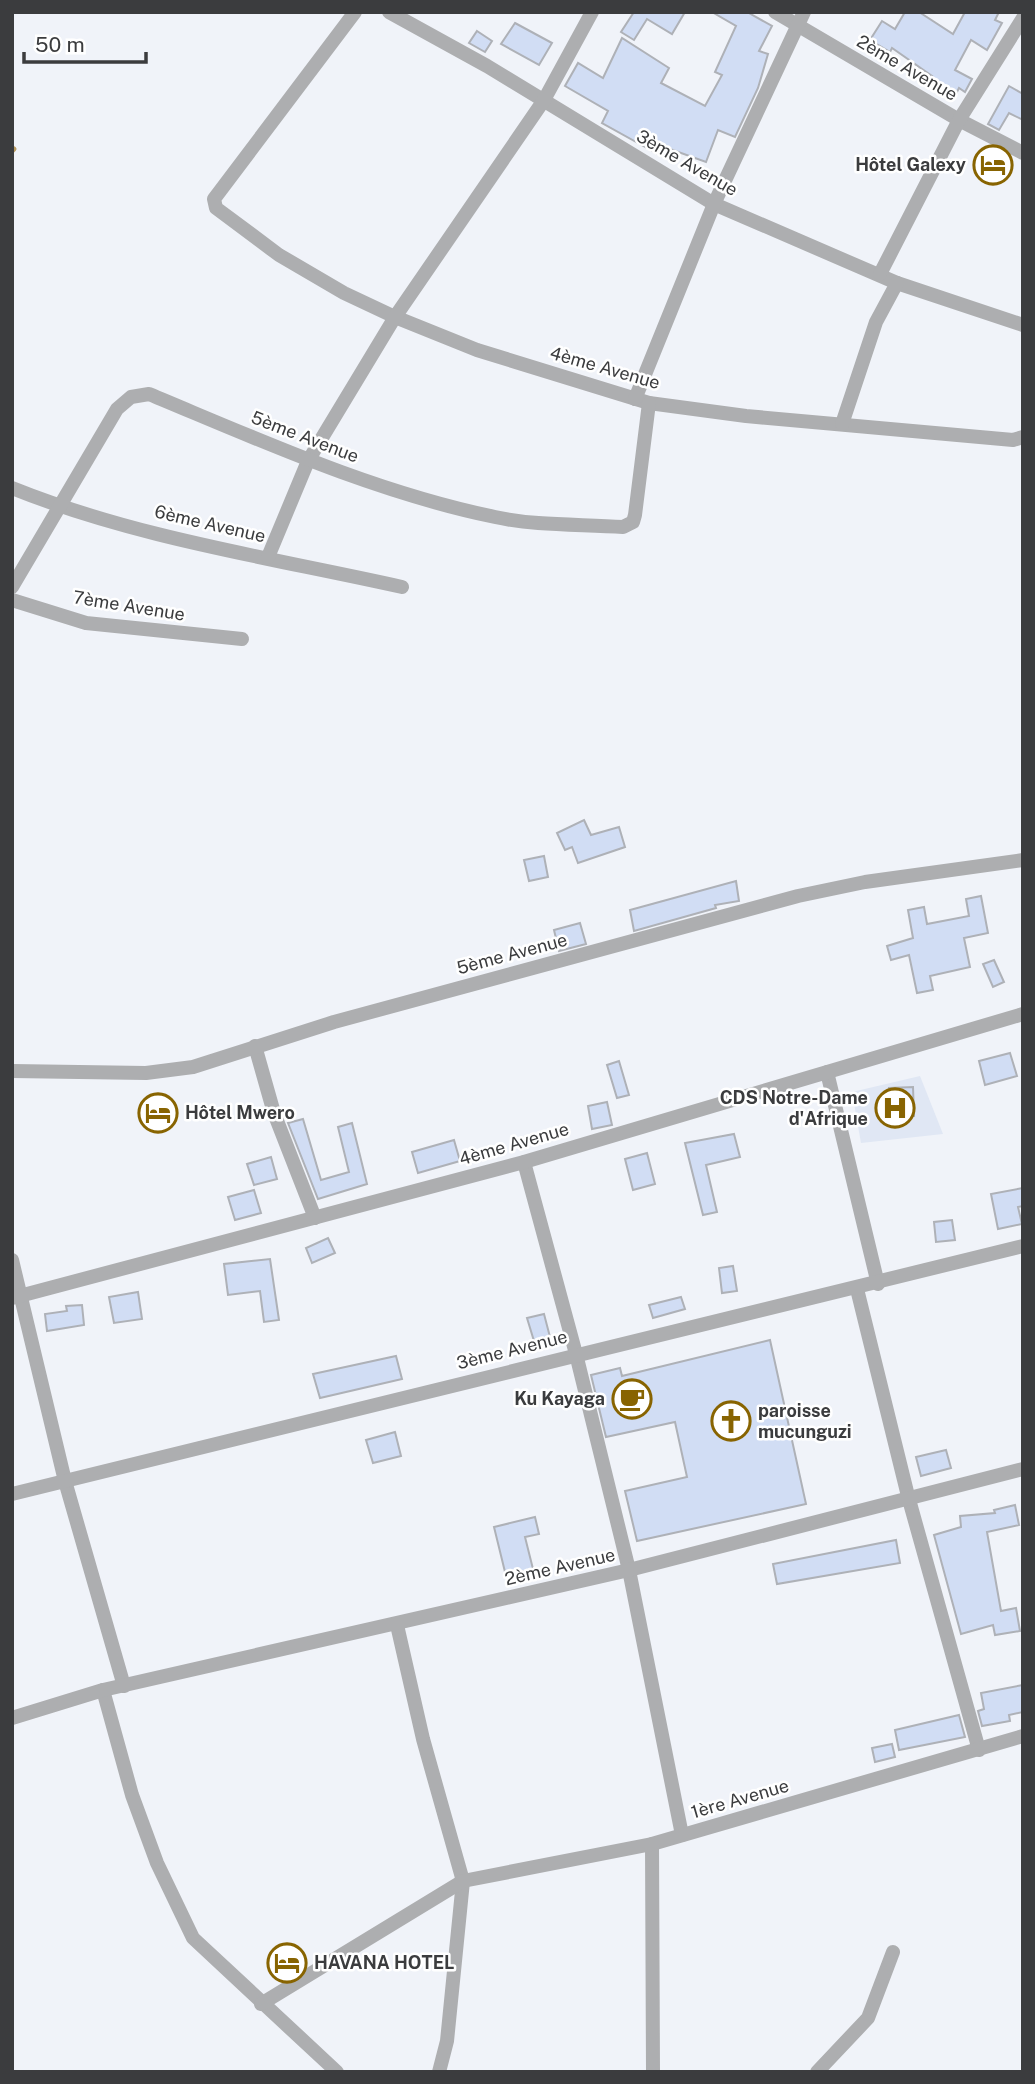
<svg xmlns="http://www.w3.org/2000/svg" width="1035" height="2084" viewBox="0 0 1035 2084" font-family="'Public Sans',sans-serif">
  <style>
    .built { fill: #e0e7f4 }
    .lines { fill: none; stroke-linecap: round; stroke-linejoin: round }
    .stream { stroke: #ba9c61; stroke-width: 5 }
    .building { fill: #d1ddf4; stroke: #aeb1b7; stroke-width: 2 }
    .minor { stroke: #adaeb0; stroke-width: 14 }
    .labels { text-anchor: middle; stroke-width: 5; stroke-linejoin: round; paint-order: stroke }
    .street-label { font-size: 18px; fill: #3b3c3e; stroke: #fff }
    .poi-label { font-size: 18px; font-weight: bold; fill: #3b3c3e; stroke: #fff; text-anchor: end }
  </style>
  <rect width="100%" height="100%" fill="#f0f3f9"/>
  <path class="built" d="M920,1076L943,1134L861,1143L852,1092Z"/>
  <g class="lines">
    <path class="stream" d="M12,151L14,149"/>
  </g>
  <g class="building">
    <path d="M634,12H685L672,34L647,19L634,40L621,32Z"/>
    <path d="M712,12H747L772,26L759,51L768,54L758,88L735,137L718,130L706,162L670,149L665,158L602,123L608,111L565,86L578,63L603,78L622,38L669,68L661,83L705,106L722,75L715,72L736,26Z"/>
    <path d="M905,12H919L953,34L965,12H999L995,20L1002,23L987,50L971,40L955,70L972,79L965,92L959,88L956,94L929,80L932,76L892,48L890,52L870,40L882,21L895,29Z"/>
    <path d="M515,23L552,43L539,65L501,44Z"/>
    <path d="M477,31L492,41L485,52L469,43Z"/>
    <path d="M1009,86L1023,94V120L1009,113L999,130L988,124Z"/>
    <path d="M584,820L591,835L619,827L625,847L578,863L572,847L565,850L557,833Z"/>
    <path d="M544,856L548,877L529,881L524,860Z"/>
    <path d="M736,881L739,901L715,905L716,908L634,931L630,910Z"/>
    <path d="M981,896L988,933L964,938L970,967L930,976L933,990L917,993L909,955L891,960L887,946L913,938L908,910L924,907L927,924L969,916L966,899Z"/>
    <path d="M580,923L586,944L559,951L554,930Z"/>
    <path d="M994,960L1004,982L993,987L983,964Z"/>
    <path d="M1010,1053L1017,1076L985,1085L979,1061Z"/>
    <path d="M619,1061L629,1095L617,1098L607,1065Z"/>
    <path d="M913,1087L914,1116L890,1117L889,1088Z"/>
    <path d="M607,1102L612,1125L592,1129L588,1106Z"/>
    <path d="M303,1119L321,1180L349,1172L338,1127L352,1123L367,1184L318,1199L288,1123Z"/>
    <path d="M734,1134L740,1157L706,1165L717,1212L703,1215L685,1143Z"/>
    <path d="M454,1140L460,1161L418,1173L412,1152Z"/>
    <path d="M647,1153L655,1184L633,1190L625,1159Z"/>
    <path d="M271,1157L277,1179L254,1185L247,1164Z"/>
    <path d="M1023,1188V1206L1018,1207L1022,1224L998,1229L991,1194Z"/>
    <path d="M254,1190L261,1213L235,1220L228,1197Z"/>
    <path d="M952,1220L955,1240L936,1242L934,1222Z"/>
    <path d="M328,1238L335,1253L312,1263L306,1248Z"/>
    <path d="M270,1259L279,1320L264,1322L260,1291L228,1295L224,1264Z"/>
    <path d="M733,1266L737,1291L722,1293L719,1268Z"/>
    <path d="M138,1292L142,1319L114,1323L109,1297Z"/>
    <path d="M681,1297L685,1309L653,1318L649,1305Z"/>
    <path d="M82,1305L84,1325L47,1331L45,1314L67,1311L66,1306Z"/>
    <path d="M544,1314L550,1337L534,1341L527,1318Z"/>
    <path d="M770,1340L806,1504L637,1541L625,1491L687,1477L675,1422L606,1437L591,1375L620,1368L622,1376Z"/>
    <path d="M396,1356L402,1379L320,1398L313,1374Z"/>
    <path d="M395,1432L401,1456L373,1463L366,1440Z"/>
    <path d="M946,1450L951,1468L921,1476L916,1457Z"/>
    <path d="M1015,1505L1019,1525L987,1532L1001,1611L1016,1608L1020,1631L995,1635L993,1625L961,1634L934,1535L961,1527L960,1516L995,1513L994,1510Z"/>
    <path d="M535,1517L539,1534L525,1537L533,1569L506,1576L494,1527Z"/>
    <path d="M896,1540L900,1563L777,1584L773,1564Z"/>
    <path d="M1023,1685V1712L1009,1715L1010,1721L982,1726L978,1711L984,1709L981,1693Z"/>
    <path d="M959,1715L965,1737L899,1750L895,1730Z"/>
    <path d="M892,1744L895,1757L875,1762L872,1748Z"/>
  </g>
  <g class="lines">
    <g class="minor">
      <path d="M355,12L214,199L216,208L279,255L344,293L395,317L477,350L649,403L746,416L1013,440L1023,437"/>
      <path d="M389,12L487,66L714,204L897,283L1023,325"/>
      <path d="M775,12L959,120L1023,153"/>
      <path d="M880,274L959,120L1023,18"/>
      <path d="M635,399L714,204L804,12"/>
      <path d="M842,424L876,322L897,283"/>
      <path d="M12,488C136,538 272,558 402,587"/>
      <path d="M268,557L308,461L395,317L544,100L592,12"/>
      <path d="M12,587L117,409L131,397L149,394C262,441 374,492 495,517C536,526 581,524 623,527L633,522L635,515L649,403"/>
      <path d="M12,600L86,623L242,639"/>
      <path d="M255,1046L274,1113L315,1218"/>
      <path d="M12,1071L146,1073L193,1067L334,1022L798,896L865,882L1023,860"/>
      <path d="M827,1072L878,1284"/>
      <path d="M524,1162L576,1354L629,1570L682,1835"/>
      <path d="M12,1260L65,1481L124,1686"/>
      <path d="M857,1289L908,1496L979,1750"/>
      <path d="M12,1298L524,1162L1023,1014"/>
      <path d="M12,1494L1023,1246"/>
      <path d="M397,1625L423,1739L463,1881L447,2041L439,2072"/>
      <path d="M103,1690L132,1795L157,1863L193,1938L337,2072"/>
      <path d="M12,1718L103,1690L629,1570L1023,1469"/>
      <path d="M652,1844L653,2072"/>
      <path d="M261,2004L463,1881L652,1844L1023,1736"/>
      <path d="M817,2072L868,2018L893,1952"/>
    </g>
  </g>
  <defs>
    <g id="hotel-ring" transform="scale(2.0125)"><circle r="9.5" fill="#fff" stroke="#886401" stroke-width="1.5"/><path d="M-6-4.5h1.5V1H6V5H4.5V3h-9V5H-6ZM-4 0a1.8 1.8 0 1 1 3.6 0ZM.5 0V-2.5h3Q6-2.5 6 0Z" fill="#886401"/></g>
    <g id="hospital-ring" transform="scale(2.0125)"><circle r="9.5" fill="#fff" stroke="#886401" stroke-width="1.5"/><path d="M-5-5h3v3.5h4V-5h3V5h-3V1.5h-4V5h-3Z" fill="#886401"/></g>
    <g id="cafe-ring" transform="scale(2.0125)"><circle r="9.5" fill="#fff" stroke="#886401" stroke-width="1.5"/><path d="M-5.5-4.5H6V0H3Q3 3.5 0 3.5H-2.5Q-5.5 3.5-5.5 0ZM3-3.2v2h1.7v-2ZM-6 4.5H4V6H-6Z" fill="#886401"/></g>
    <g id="church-ring" transform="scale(2.0125)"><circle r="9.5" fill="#fff" stroke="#886401" stroke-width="1.5"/><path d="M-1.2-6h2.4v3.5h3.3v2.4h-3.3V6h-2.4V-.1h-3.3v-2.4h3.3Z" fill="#886401"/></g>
  </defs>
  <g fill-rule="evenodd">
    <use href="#hotel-ring" x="993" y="165"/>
    <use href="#hospital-ring" x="895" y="1108"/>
    <use href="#hotel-ring" x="158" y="1113"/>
    <use href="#cafe-ring" x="632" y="1399"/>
    <use href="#church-ring" x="731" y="1421"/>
    <use href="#hotel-ring" x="287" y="1963"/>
  </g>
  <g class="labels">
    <g class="street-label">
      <text transform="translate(907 68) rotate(30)" y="6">2ème Avenue</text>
      <text transform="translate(687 163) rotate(30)" y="6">3ème Avenue</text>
      <text transform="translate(605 368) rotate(16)" y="6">4ème Avenue</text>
      <text transform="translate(305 437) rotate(21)" y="6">5ème Avenue</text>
      <text transform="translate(210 524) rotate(13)" y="6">6ème Avenue</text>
      <text transform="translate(129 606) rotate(9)" y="6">7ème Avenue</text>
      <text transform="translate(512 954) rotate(-15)" y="6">5ème Avenue</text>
      <text transform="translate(514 1144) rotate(-16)" y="6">4ème Avenue</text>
      <text transform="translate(512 1350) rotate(-14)" y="6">3ème Avenue</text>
      <text transform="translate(560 1567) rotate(-13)" y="6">2ème Avenue</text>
      <text transform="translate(740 1799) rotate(-16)" y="6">1ère Avenue</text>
    </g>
    <g class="poi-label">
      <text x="966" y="171">Hôtel Galexy</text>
      <text x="868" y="1104">CDS Notre-Dame<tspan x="868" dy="21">d'Afrique</tspan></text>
      <text x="185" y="1119" text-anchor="start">Hôtel Mwero</text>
      <text x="605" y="1405">Ku Kayaga</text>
      <text x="758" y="1417" text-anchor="start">paroisse<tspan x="758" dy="21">mucunguzi</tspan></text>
      <text x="314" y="1969" text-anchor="start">HAVANA HOTEL</text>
    </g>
  </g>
  <rect width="1035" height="2084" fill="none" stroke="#3b3c3e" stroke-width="28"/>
  <path d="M24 52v10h122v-10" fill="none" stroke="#3b3c3e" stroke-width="3.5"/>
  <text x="35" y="52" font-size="21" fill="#3b3c3e" stroke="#ffffff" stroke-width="5" paint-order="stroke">50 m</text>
</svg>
